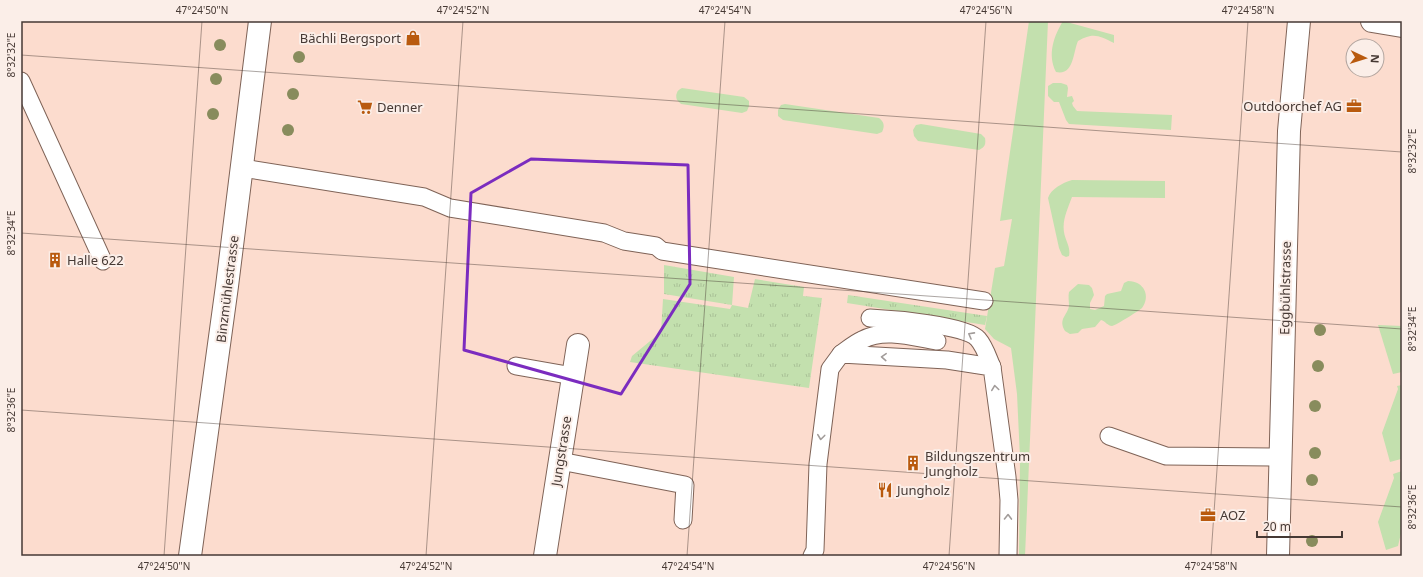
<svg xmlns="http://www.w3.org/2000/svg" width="1423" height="577" viewBox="0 0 1423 577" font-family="'Noto Sans',sans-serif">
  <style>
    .grass { fill: url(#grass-tufts) }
    .garden { fill: #c3e0ae }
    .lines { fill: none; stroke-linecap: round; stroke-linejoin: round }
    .lane-casing { stroke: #7f6357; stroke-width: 19 }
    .street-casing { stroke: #7f6357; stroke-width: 24 }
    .secondary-casing { stroke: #7f6357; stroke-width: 24 }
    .lane { stroke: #fff; stroke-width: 17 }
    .street { stroke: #fff; stroke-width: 22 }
    .secondary { stroke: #fff; stroke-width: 22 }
    .tree { fill: #888c5d }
    .oneway { stroke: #a29c9a }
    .marked { fill: none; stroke: #7b2cbf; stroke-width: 3; stroke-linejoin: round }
    .ticks { fill: none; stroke: #463934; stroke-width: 1; stroke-opacity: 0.45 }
    .labels { text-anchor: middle; stroke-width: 4; stroke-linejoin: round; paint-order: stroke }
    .poi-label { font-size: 13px; fill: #463934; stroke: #fbeee8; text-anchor: start }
    .street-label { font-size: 13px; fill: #463934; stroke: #fbeee8 }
    .neatline { fill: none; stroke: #463934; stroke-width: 1.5 }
    .ticks-label { font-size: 10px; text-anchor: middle; fill: #463934 }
  </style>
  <defs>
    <pattern id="grass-tufts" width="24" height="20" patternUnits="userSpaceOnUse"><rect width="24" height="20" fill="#c3e0ae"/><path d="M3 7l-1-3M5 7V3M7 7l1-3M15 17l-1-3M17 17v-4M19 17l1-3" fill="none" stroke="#a9c196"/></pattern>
  </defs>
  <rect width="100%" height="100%" fill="#fcdcce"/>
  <g class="grass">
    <path d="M664,265L734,277L732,305L748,308L755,279L804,287L803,296L822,298L809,388L630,362L632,356L661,332L663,299L730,309L732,305L664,294Z"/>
    <path d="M848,295L987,316L985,325L847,303Z"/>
  </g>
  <g class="garden">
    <path d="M1029,21H1048L1025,556H1019L1020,458L1017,394L1011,348L994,339L985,329L995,268L1004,266L1012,219L1000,221Z"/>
    <path d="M1063,21L1114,35V43C1099,36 1094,32 1078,41C1073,52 1074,76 1056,72C1047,54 1054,36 1063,21Z"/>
    <path d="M1053,83H1061L1067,85L1068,88L1067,97L1072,96L1074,101L1072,103L1073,106L1077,111L1172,115L1171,130L1069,124L1066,120L1059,102H1054L1048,96V86Z"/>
    <path d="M682,88L744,97L749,101V106L747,111L742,113L681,104L677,100C675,95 677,90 682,88Z"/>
    <path d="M785,104L879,118C884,122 885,126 882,132L877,134L783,120L778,116V110L781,105Z"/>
    <path d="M921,124L981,134L985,138C986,144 985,147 979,150L918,141L914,136L913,130L916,125Z"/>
    <path d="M1072,180L1165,181V198L1072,197C1068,208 1062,220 1064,232C1065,240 1071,247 1069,256L1066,257L1062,255L1059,248L1048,198C1051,189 1062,183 1072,180Z"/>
    <path d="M1128,281C1144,281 1151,296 1142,308C1140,310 1115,326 1112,326C1108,326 1105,321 1101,320L1095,327L1082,329L1078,333L1070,334L1065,331C1058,319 1067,316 1069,306C1069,302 1068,296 1069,292L1078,284L1089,285L1092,288L1094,295L1090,303V309L1095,310L1104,306L1105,296L1107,294L1121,291L1124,283Z"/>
    <path d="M1378,325L1402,326V372L1393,374Z"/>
    <path d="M1402,385V452L1401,459L1390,462L1382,433L1398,389L1397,386Z"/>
    <path d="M1402,471V529L1398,546L1386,550L1378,522L1394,478L1393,474Z"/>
  </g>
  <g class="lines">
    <g class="lane-casing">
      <g id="lane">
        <path d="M21,81L103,261"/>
        <path d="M242,168L424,197L450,208L604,233L624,241L656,246L662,251L984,301"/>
        <path d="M870,318C891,319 966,325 978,339C985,347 988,358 992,367"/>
        <path d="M841,354C848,349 855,343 862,340C884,328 913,337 937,341"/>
        <path d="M516,366L573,376"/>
        <path d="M1109,436L1166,456L1281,457"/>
        <path d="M560,461L685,485L683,520"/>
        <path d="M812,556L815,550L818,464L830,369L841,354L947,360L992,367L1007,477L1009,500L1008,556"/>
      </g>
    </g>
    <g class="street-casing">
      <g id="street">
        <path d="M1372,21L1402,26"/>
        <path d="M545,556L578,345"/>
        <path d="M1278,556L1289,131L1299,21"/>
      </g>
    </g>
    <g class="secondary-casing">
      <path id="secondary" d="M190,556L227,286L260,21"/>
    </g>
    <use href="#lane" class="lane"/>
    <use href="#street" class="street"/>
    <use href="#secondary" class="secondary"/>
  </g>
  <g class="tree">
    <circle cx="220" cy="45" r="6"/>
    <circle cx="299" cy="57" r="6"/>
    <circle cx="216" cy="79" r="6"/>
    <circle cx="293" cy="94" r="6"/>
    <circle cx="213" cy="114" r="6"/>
    <circle cx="288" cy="130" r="6"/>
    <circle cx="1320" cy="330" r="6"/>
    <circle cx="1318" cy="366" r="6"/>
    <circle cx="1315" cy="406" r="6"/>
    <circle cx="1315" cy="453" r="6"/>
    <circle cx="1312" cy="480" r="6"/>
    <circle cx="1312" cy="541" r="6"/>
  </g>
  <defs><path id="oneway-chevron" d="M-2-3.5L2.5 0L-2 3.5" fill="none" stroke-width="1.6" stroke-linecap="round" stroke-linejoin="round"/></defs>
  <g class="oneway">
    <use href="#oneway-chevron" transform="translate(971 335) rotate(-151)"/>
    <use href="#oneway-chevron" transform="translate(884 357) rotate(-177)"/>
    <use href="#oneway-chevron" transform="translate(995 388) rotate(-98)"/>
    <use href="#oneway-chevron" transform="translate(821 437) rotate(97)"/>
    <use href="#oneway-chevron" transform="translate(1008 517) rotate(-89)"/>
  </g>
  <path class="marked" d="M531,159L688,165L690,284L621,394L464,350L471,193Z"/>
  <path class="ticks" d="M21,55L1402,152M21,233L1402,329M21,410L1402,507M164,556L202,21M426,556L463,21M687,556L725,21M949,556L986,21M1211,556L1248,21"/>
  <defs>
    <g id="shop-bare" transform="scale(1.2)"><path d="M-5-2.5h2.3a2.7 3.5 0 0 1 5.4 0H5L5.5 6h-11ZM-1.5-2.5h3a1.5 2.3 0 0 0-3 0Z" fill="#b95a0e" stroke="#fbeee8" stroke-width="2.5" paint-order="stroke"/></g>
    <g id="office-bare" transform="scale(1.2)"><path d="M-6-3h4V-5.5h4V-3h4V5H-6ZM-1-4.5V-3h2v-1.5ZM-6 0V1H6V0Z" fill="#b95a0e" stroke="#fbeee8" stroke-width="2.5" paint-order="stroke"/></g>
    <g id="supermarket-bare" transform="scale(1.2)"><path d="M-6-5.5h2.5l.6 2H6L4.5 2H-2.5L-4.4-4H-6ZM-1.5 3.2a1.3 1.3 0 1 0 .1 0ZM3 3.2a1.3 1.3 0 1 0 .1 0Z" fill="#b95a0e" stroke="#fbeee8" stroke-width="2.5" paint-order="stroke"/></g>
    <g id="building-bare" transform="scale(1.2)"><path d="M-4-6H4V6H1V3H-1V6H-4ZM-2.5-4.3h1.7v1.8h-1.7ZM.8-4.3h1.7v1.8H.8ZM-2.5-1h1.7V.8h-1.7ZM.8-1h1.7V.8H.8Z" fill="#b95a0e" stroke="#fbeee8" stroke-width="2.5" paint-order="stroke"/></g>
    <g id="restaurant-bare" transform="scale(1.2)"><path d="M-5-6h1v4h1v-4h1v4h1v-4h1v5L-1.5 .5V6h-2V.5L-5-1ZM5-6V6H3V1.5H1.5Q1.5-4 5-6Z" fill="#b95a0e" stroke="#fbeee8" stroke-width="2.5" paint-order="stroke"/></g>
  </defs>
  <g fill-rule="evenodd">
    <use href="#shop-bare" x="413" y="38"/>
    <use href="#office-bare" x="1354" y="106"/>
    <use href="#supermarket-bare" x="365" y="107"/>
    <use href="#building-bare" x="55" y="260"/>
    <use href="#building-bare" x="913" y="463"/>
    <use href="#restaurant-bare" x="885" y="490"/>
    <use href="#office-bare" x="1208" y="515"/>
  </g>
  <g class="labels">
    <g class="poi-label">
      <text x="401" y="43" text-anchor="end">Bächli Bergsport</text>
      <text x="1342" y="111" text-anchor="end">Outdoorchef AG</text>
      <text x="377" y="112">Denner</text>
      <text x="67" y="265">Halle 622</text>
      <text x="925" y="461">Bildungszentrum<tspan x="925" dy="15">Jungholz</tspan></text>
      <text x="897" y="495">Jungholz</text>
      <text x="1220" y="520">AOZ</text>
    </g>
    <g class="street-label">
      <text transform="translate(1285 288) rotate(-89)" y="5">Eggbühlstrasse</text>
      <text transform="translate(227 289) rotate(-83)" y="5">Binzmühlestrasse</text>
      <text transform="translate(561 451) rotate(-81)" y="5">Jungstrasse</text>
    </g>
  </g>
  <rect width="1423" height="577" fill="none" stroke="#fbeee8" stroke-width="44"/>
  <g transform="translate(1365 58) rotate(94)"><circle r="19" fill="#fbeee8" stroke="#b3a6a0"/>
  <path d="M0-3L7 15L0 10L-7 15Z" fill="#b95a0e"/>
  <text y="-6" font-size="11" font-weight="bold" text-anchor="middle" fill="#463934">N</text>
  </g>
  <path d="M1257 531v6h85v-6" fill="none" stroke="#463934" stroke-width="2"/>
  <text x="1263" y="531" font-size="12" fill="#463934" stroke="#fbeee8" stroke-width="3" paint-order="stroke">20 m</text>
  <rect x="22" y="22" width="1379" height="533" class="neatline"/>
  <g class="ticks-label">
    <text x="202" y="14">47°24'50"N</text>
    <text x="463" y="14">47°24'52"N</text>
    <text x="725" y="14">47°24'54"N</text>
    <text x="986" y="14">47°24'56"N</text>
    <text x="1248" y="14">47°24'58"N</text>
    <text transform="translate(11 55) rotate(-90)" y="4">8°32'32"E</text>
    <text transform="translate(1412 151) rotate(-90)" y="4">8°32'32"E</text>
    <text transform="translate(11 233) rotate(-90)" y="4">8°32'34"E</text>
    <text transform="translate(1412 329) rotate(-90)" y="4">8°32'34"E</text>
    <text transform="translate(11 410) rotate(-90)" y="4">8°32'36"E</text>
    <text transform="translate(1412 507) rotate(-90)" y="4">8°32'36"E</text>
    <text x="164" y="570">47°24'50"N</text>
    <text x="426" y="570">47°24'52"N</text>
    <text x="688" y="570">47°24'54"N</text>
    <text x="949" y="570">47°24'56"N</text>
    <text x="1211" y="570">47°24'58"N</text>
  </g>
</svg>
